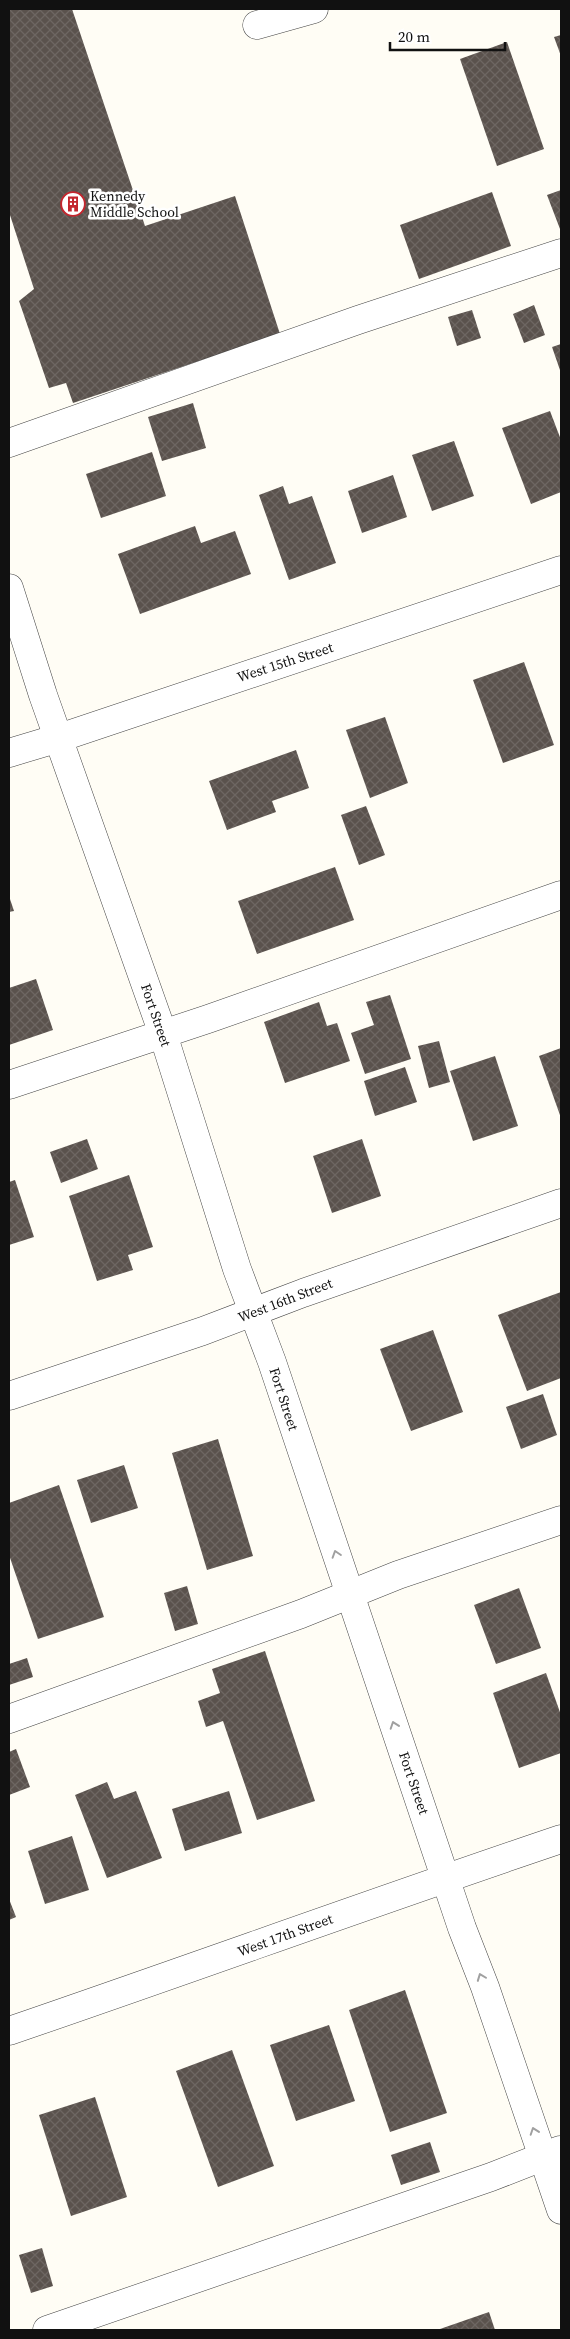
<svg xmlns="http://www.w3.org/2000/svg" width="570" height="2339" viewBox="0 0 570 2339" font-family="'Source Serif 4',serif">
  <style>
    .building { fill: url(#building-cross-hatch) }
    .lines { fill: none; stroke-linecap: round; stroke-linejoin: round }
    .minor-casing { stroke: #444; stroke-width: 29 }
    .minor { stroke: #fff; stroke-width: 28 }
    .oneway { stroke: #a0a0a0 }
    .labels { text-anchor: middle; stroke-width: 5; stroke-linejoin: round; paint-order: stroke }
    .poi-label { font-size: 14px; fill: #111; stroke: #fff; text-anchor: start }
    .street-label { font-size: 14px; fill: #111; stroke: #fff }
  </style>
  <defs>
    <pattern id="building-cross-hatch" width="8" height="8" patternUnits="userSpaceOnUse" patternTransform="scale(1.25)"><rect width="8" height="8" fill="#5a524d"/><path d="M0 0l8 8M0 8l8-8" fill="none" stroke="#6d6662"/></pattern>
  </defs>
  <rect width="100%" height="100%" fill="#fffdf5"/>
  <g class="building">
    <path d="M9,9H72L145,226L235,196L280,334L73,403L66,383L49,388L19,301L34,289L9,212Z"/>
    <path d="M561,35V56L554,37Z"/>
    <path d="M507,42L544,149L497,166L460,59Z"/>
    <path d="M561,190V228L560,229L547,195Z"/>
    <path d="M492,192L511,246L419,279L400,225Z"/>
    <path d="M534,305L545,335L524,343L513,314Z"/>
    <path d="M472,310L481,338L457,346L448,317Z"/>
    <path d="M561,344V373L552,347Z"/>
    <path d="M193,403L206,448L162,461L148,417Z"/>
    <path d="M550,411L561,440V492L531,504L502,428Z"/>
    <path d="M454,441L474,496L432,511L412,455Z"/>
    <path d="M152,452L166,496L101,518L86,474Z"/>
    <path d="M393,475L407,517L362,533L348,491Z"/>
    <path d="M283,486L289,504L312,496L336,563L289,580L259,495Z"/>
    <path d="M195,526L201,543L235,531L251,574L140,614L118,554Z"/>
    <path d="M524,662L554,745L503,763L473,680Z"/>
    <path d="M385,717L408,783L370,798L346,730Z"/>
    <path d="M296,750L309,788L272,801L276,812L227,830L209,781Z"/>
    <path d="M366,806L385,855L359,865L341,815Z"/>
    <path d="M335,867L354,920L257,954L238,901Z"/>
    <path d="M9,896L14,911L9,912Z"/>
    <path d="M36,979L53,1030L9,1045V988Z"/>
    <path d="M390,995L411,1059L365,1074L351,1033L374,1025L366,1002Z"/>
    <path d="M319,1002L327,1026L337,1023L350,1061L285,1083L264,1022Z"/>
    <path d="M439,1041L450,1082L429,1088L418,1046Z"/>
    <path d="M561,1048V1118L539,1056Z"/>
    <path d="M495,1056L518,1126L473,1141L450,1071Z"/>
    <path d="M405,1067L417,1102L375,1116L364,1081Z"/>
    <path d="M87,1139L98,1169L61,1183L50,1152Z"/>
    <path d="M362,1139L381,1196L332,1213L313,1156Z"/>
    <path d="M129,1175L153,1247L128,1255L133,1270L97,1281L69,1196Z"/>
    <path d="M15,1180L34,1237L9,1245V1182Z"/>
    <path d="M561,1292V1378L527,1391L498,1315Z"/>
    <path d="M433,1330L463,1412L411,1431L380,1349Z"/>
    <path d="M543,1394L557,1435L521,1449L506,1407Z"/>
    <path d="M218,1439L253,1556L207,1570L172,1453Z"/>
    <path d="M124,1465L138,1508L91,1523L77,1480Z"/>
    <path d="M59,1485L104,1617L38,1639L9,1555V1503Z"/>
    <path d="M187,1586L198,1624L175,1631L164,1593Z"/>
    <path d="M519,1588L541,1648L496,1664L474,1605Z"/>
    <path d="M265,1651L315,1801L257,1820L223,1721L206,1727L198,1701L220,1693L212,1669Z"/>
    <path d="M27,1658L33,1677L9,1685V1664Z"/>
    <path d="M546,1673L561,1715V1753L519,1768L493,1693Z"/>
    <path d="M16,1749L30,1787L9,1795V1752Z"/>
    <path d="M107,1782L114,1799L136,1791L162,1858L107,1878L75,1795Z"/>
    <path d="M229,1791L242,1833L185,1851L172,1809Z"/>
    <path d="M72,1836L89,1890L45,1904L28,1851Z"/>
    <path d="M9,1899L16,1917L9,1920Z"/>
    <path d="M405,1990L447,2113L390,2132L349,2010Z"/>
    <path d="M329,2025L355,2101L296,2121L270,2045Z"/>
    <path d="M232,2050L274,2166L218,2187L176,2071Z"/>
    <path d="M95,2097L127,2197L71,2216L39,2115Z"/>
    <path d="M430,2142L440,2172L401,2185L391,2155Z"/>
    <path d="M42,2248L53,2286L31,2293L19,2255Z"/>
    <path d="M489,2312L495,2330H441L440,2329Z"/>
  </g>
  <g class="lines">
    <g class="minor-casing">
      <g id="minor">
        <path d="M257,25L314,9"/>
        <path d="M9,443L358,320L561,253"/>
        <path d="M9,588L43,695L163,1034L237,1269L272,1362L462,1928L485,1987L561,2210"/>
        <path d="M9,753L59,738L561,570"/>
        <path d="M9,1085L208,1019L561,895"/>
        <path d="M9,1396L203,1331L303,1293L561,1203"/>
        <path d="M9,1719L301,1614L398,1575L561,1520"/>
        <path d="M9,2031C193,1968 377,1901 561,1839"/>
        <path d="M47,2330L491,2177L560,2150"/>
      </g>
    </g>
    <use href="#minor" class="minor"/>
  </g>
  <defs><path id="oneway-chevron" d="M-2-3.5L2.5 0L-2 3.5" fill="none" stroke-width="1.6" stroke-linecap="round" stroke-linejoin="round" transform="scale(1.25)"/></defs>
  <g class="oneway">
    <use href="#oneway-chevron" transform="translate(336 1554) rotate(-108)"/>
    <use href="#oneway-chevron" transform="translate(394 1725) rotate(-109)"/>
    <use href="#oneway-chevron" transform="translate(481 1977) rotate(-111)"/>
    <use href="#oneway-chevron" transform="translate(534 2131) rotate(-109)"/>
  </g>
  <defs>
    <g id="building-ring" transform="scale(1.25)"><circle r="9.5" fill="#fff" stroke="#c4262e" stroke-width="1.5"/><path d="M-4-6H4V6H1V3H-1V6H-4ZM-2.5-4.3h1.7v1.8h-1.7ZM.8-4.3h1.7v1.8H.8ZM-2.5-1h1.7V.8h-1.7ZM.8-1h1.7V.8H.8Z" fill="#c4262e"/></g>
  </defs>
  <g fill-rule="evenodd">
    <use href="#building-ring" x="73" y="204"/>
  </g>
  <g class="labels">
    <g class="poi-label">
      <text x="90" y="201">Kennedy<tspan x="90" dy="16">Middle School</tspan></text>
    </g>
    <g class="street-label">
      <text transform="translate(285 662) rotate(-18)" y="5">West 15th Street</text>
      <text transform="translate(156 1015) rotate(71)" y="5">Fort Street</text>
      <text transform="translate(285 1300) rotate(-21)" y="5">West 16th Street</text>
      <text transform="translate(284 1399) rotate(72)" y="5">Fort Street</text>
      <text transform="translate(414 1783) rotate(71)" y="5">Fort Street</text>
      <text transform="translate(285 1935) rotate(-20)" y="5">West 17th Street</text>
    </g>
  </g>
  <rect width="570" height="2339" fill="none" stroke="#111111" stroke-width="20"/>
  <path d="M390 42v8h115v-8" fill="none" stroke="#111111" stroke-width="2.5"/>
  <text x="398" y="42" font-size="15" fill="#111111" stroke="#ffffff" stroke-width="4" paint-order="stroke">20 m</text>
</svg>
